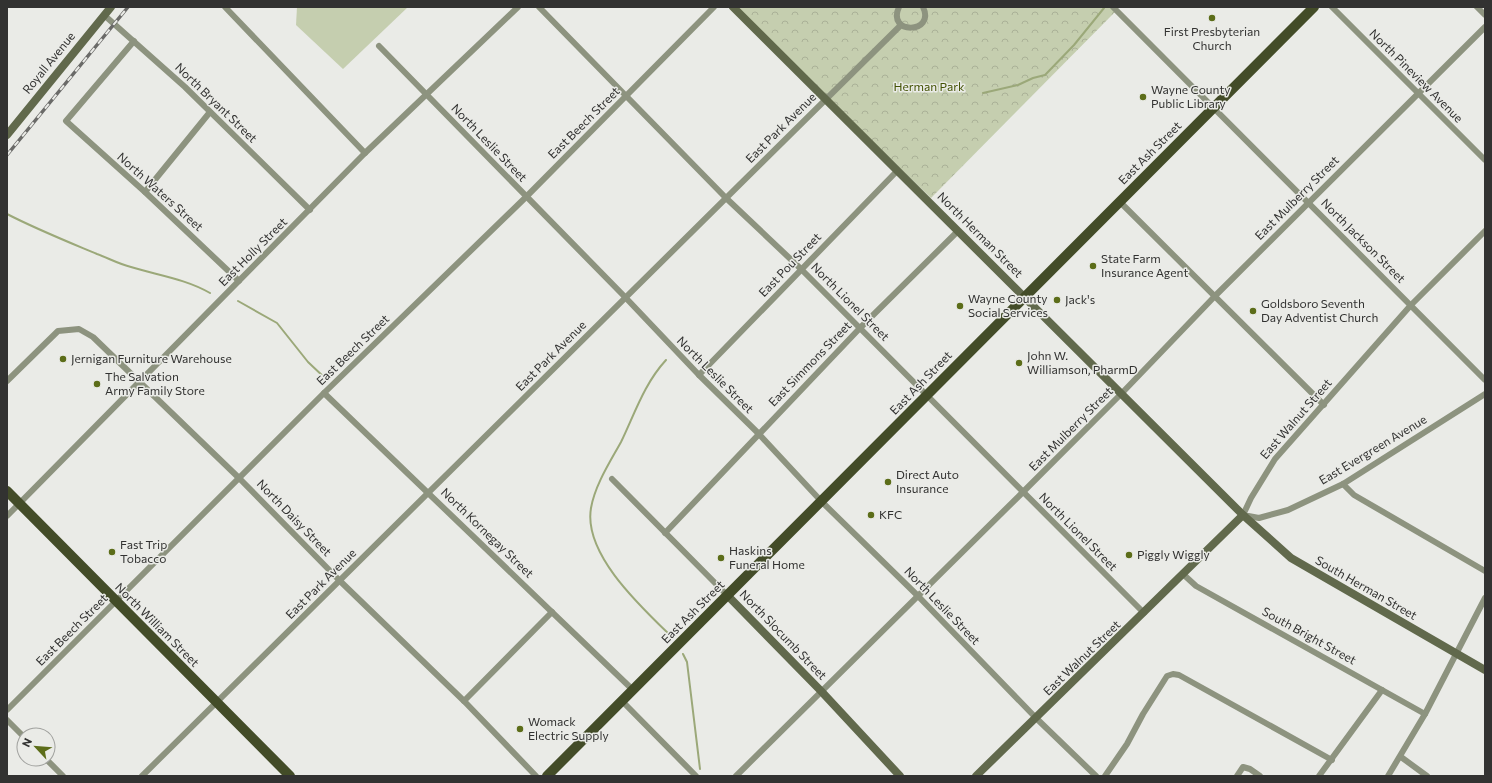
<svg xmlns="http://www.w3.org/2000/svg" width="1492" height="783" viewBox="0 0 1492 783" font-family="Commissioner,sans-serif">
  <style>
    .park { fill: url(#park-crowns) }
    .pitch { fill: #c5ceaf }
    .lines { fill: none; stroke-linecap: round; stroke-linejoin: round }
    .stream { stroke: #9ba879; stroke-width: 2 }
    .street { stroke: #8d937f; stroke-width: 6 }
    .secondary { stroke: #61694c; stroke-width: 8 }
    .primary { stroke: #434c28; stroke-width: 10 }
    .rail-casing { stroke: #6a6a68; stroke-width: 3.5 }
    .rail { stroke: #eaebe7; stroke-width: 2; stroke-dasharray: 6; stroke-linecap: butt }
    .poi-dot { fill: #5c6d19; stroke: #eaebe7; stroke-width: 1.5 }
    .labels { text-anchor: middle; stroke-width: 3; stroke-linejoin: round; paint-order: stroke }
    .poi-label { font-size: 12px; fill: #323231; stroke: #eaebe7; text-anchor: start }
    .street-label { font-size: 12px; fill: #323231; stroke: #eaebe7 }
    .park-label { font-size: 12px; fill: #435203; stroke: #eaebe7 }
  </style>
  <defs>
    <pattern id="park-crowns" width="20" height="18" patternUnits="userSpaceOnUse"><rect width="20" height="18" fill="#c5ceaf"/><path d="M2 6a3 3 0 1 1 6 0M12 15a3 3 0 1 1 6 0" fill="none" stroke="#aab197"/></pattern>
  </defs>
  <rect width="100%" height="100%" fill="#eaebe7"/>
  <path class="park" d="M733,7H1113L1117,10L931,198Z"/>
  <path class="pitch" d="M297,7H408L343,69L296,25Z"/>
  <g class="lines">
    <g class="stream">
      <path d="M983,93L1018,85L1033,78L1045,75L1074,45L1104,8"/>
      <path d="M7,214C36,229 66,241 97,254C108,258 119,264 131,267C157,275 186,279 210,293"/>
      <path d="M238,301L277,323L308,362L326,379"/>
      <path d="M666,360C644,384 635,413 621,442C610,462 595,485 591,508C583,554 641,607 673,638"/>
      <path d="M683,654L687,662L700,769"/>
    </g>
    <g class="street">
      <path d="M225,7L365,153"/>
      <path d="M539,7L726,198L801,269L1144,613"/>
      <path d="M899,7C886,35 936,34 923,7"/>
      <path d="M1113,7L1485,380"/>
      <path d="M1332,7L1485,160"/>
      <path d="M1477,7L1485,15"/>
      <path d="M104,15L185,87L310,210"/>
      <path d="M134,41L66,121L145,192L239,281"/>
      <path d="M379,46L625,297L699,375L758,433L822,502L917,595L1037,719L1096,776"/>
      <path d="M145,192L210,112"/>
      <path d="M1120,202L1324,405"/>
      <path d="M1485,231L1411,305L1275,459L1251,498L1243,515L1259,518L1288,510L1343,484L1485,394"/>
      <path d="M699,375L897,171"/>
      <path d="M7,381L58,331L79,329L93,337L239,478L340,581L464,701L536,776"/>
      <path d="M324,393L633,690"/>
      <path d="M612,479L728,596"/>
      <path d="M1343,484L1354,495L1485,571"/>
      <path d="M7,516L365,153L518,7"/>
      <path d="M665,533L860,328L958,231"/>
      <path d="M1184,575L1196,586L1425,714"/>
      <path d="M464,701L552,612"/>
      <path d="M622,701L696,776"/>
      <path d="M7,710L324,393L526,197L714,7"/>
      <path d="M7,720L24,737"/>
      <path d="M1401,757L1427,776"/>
      <path d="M46,759L63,776"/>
      <path d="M142,776L901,25"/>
      <path d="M736,776L1023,492L1122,393L1215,296L1485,27"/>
      <path d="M1105,776L1127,744L1143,714L1167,676L1173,674L1179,675L1332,760"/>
      <path d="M1237,776L1243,767L1250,769L1260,776"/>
      <path d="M1319,776L1382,690"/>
      <path d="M1388,776L1425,714L1485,598"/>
    </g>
    <g class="secondary">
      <path d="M733,7L1243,515L1291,558L1485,670"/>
      <path d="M7,135L111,7"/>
      <path d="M728,596L821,691L900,776"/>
      <path d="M976,776L1243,515"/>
    </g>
    <g class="primary">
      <path d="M7,491L290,776"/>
      <path d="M547,776L1314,7"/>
    </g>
    <g class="rail-casing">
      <path id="rail" d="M7,155L128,7"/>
    </g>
    <use href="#rail" class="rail"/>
  </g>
  <g class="poi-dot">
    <circle cx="1212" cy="18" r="4"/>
    <circle cx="1143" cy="97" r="4"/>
    <circle cx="1093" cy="266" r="4"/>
    <circle cx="1057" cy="300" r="4"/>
    <circle cx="960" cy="306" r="4"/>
    <circle cx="1253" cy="311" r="4"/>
    <circle cx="63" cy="359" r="4"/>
    <circle cx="1019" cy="363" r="4"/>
    <circle cx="97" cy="384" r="4"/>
    <circle cx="888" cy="482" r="4"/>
    <circle cx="871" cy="515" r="4"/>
    <circle cx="112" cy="552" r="4"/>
    <circle cx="1129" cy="555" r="4"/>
    <circle cx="721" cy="558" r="4"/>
    <circle cx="520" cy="729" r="4"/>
  </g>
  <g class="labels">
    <g class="poi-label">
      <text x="1212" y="36" text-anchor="middle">First Presbyterian<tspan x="1212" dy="14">Church</tspan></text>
      <text x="1151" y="94">Wayne County<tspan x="1151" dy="14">Public Library</tspan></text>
      <text x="1101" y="263">State Farm<tspan x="1101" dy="14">Insurance Agent</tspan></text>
      <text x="968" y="303">Wayne County<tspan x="968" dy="14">Social Services</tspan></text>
      <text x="1065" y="304">Jack's</text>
      <text x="1261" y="308">Goldsboro Seventh<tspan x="1261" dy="14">Day Adventist Church</tspan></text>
      <text x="1027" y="360">John W.<tspan x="1027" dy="14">Williamson, PharmD</tspan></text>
      <text x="71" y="363">Jernigan Furniture Warehouse</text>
      <text x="105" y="381">The Salvation<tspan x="105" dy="14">Army Family Store</tspan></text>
      <text x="896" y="479">Direct Auto<tspan x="896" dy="14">Insurance</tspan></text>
      <text x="879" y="519">KFC</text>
      <text x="120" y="549">Fast Trip<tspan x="120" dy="14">Tobacco</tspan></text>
      <text x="729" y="555">Haskins<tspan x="729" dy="14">Funeral Home</tspan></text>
      <text x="1137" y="559">Piggly Wiggly</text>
      <text x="528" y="726">Womack<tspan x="528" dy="14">Electric Supply</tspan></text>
    </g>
    <g class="street-label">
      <text transform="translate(49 63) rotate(-51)" y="4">Royall Avenue</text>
      <text transform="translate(1416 76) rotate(45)" y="4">North Pineview Avenue</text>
      <text transform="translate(216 103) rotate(44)" y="4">North Bryant Street</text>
      <text transform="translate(584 123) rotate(-45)" y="4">East Beech Street</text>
      <text transform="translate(781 128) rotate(-45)" y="4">East Park Avenue</text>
      <text transform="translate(489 143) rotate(46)" y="4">North Leslie Street</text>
      <text transform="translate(1150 153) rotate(-45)" y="4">East Ash Street</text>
      <text transform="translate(160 192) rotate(42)" y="4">North Waters Street</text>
      <text transform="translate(1297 198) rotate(-45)" y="4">East Mulberry Street</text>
      <text transform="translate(980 235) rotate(45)" y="4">North Herman Street</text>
      <text transform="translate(1363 241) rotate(45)" y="4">North Jackson Street</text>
      <text transform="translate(253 252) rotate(-45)" y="4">East Holly Street</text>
      <text transform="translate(790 265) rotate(-46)" y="4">East Pou Street</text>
      <text transform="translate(850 302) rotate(45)" y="4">North Lionel Street</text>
      <text transform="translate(353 350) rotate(-44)" y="4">East Beech Street</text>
      <text transform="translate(551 356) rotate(-45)" y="4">East Park Avenue</text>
      <text transform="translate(810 364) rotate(-46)" y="4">East Simmons Street</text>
      <text transform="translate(715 375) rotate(45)" y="4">North Leslie Street</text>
      <text transform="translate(921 383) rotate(-46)" y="4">East Ash Street</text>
      <text transform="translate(1296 419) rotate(-49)" y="4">East Walnut Street</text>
      <text transform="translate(1071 429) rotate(-45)" y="4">East Mulberry Street</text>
      <text transform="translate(1373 450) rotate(-31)" y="4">East Evergreen Avenue</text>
      <text transform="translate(294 518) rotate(46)" y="4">North Daisy Street</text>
      <text transform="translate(1078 532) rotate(45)" y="4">North Lionel Street</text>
      <text transform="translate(487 533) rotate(44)" y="4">North Kornegay Street</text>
      <text transform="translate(321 584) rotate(-45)" y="4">East Park Avenue</text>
      <text transform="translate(1366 588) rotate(30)" y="4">South Herman Street</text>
      <text transform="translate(942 606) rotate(46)" y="4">North Leslie Street</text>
      <text transform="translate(693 612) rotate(-45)" y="4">East Ash Street</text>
      <text transform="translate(157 625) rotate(45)" y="4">North William Street</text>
      <text transform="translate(72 630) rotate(-45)" y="4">East Beech Street</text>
      <text transform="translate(783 635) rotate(46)" y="4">North Slocumb Street</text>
      <text transform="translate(1309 636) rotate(29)" y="4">South Bright Street</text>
      <text transform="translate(1082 658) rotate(-44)" y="4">East Walnut Street</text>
    </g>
    <g class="park-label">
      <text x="929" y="91">Herman Park</text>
    </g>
  </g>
  <rect width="1492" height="783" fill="none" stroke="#323231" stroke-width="16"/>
  <g transform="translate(36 747) rotate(296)"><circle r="19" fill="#eaebe7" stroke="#a0a19e"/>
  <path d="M0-3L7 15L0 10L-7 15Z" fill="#5c6d19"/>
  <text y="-6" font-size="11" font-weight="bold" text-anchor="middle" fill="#323231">N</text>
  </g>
</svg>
